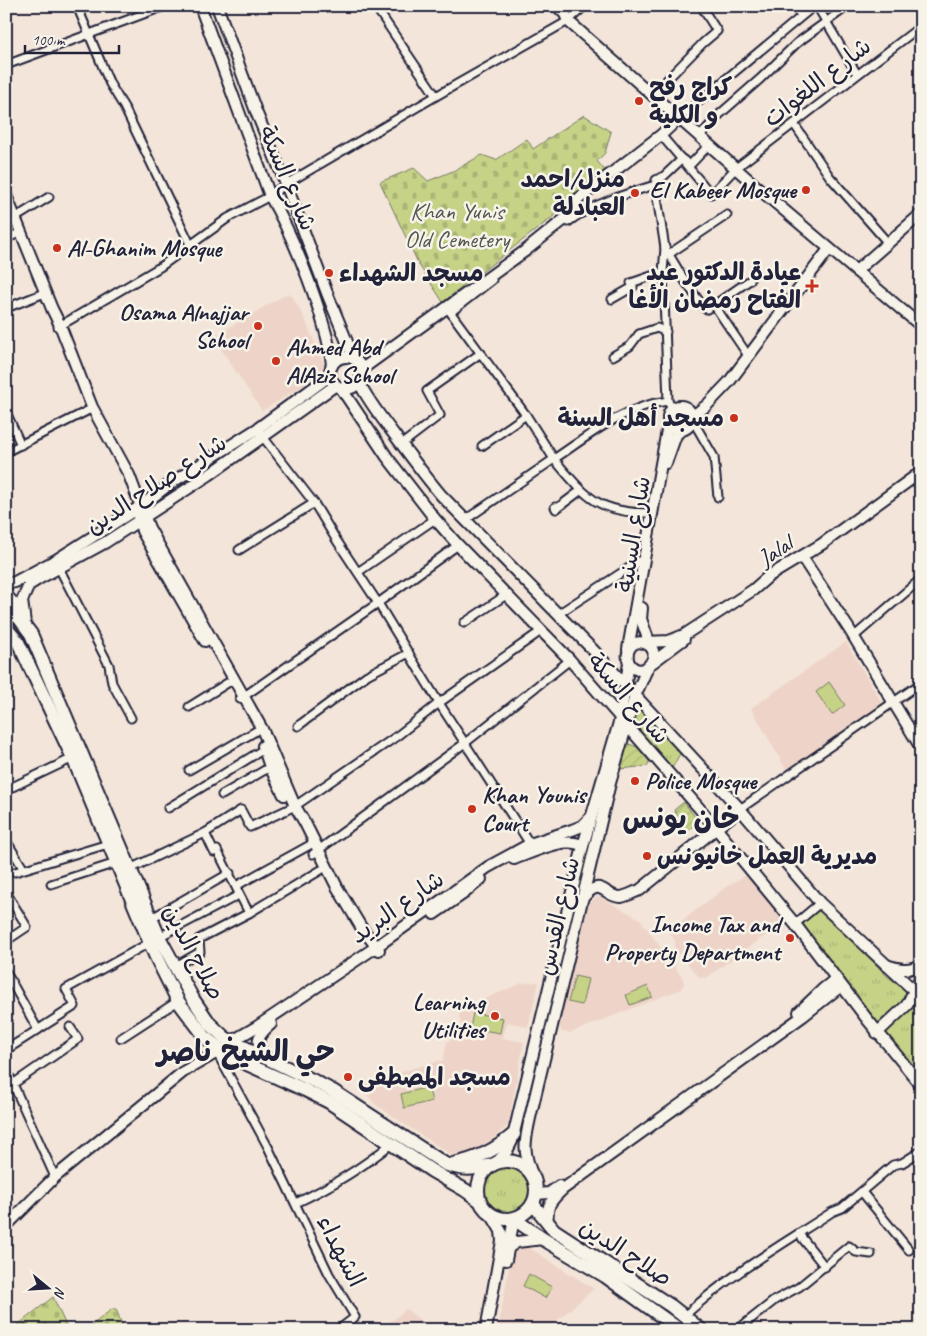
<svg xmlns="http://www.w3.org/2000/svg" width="927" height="1336" viewBox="0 0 927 1336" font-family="Caveat,'Playpen Sans Arabic',sans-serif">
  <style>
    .built { fill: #eed4c8 }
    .grass { fill: url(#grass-tufts); stroke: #747a61 }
    .cemetery { fill: url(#cemetery-stones); stroke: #747a61 }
    .garden { fill: url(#garden-furrows); stroke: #747a61 }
    .pitch { fill: #c6d387; stroke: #747a61 }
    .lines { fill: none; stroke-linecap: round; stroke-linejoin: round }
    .street-casing { stroke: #22223b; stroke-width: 11 }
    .secondary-casing { stroke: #22223b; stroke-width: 14 }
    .highway-casing { stroke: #22223b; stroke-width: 16 }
    .street { stroke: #f7f3e8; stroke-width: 7 }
    .secondary { stroke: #f7f3e8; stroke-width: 10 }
    .highway { stroke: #f7f3e8; stroke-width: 12 }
    .poi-dot { fill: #c8321e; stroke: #f7f3e8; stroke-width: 2 }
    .labels { text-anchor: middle; stroke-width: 5; stroke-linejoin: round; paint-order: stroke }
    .street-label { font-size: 24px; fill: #22223b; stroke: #f7f3e8 }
    .poi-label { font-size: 24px; font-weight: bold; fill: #22223b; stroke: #f7f3e8; text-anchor: start }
    .park-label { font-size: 24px; fill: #535752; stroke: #f7f3e8 }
    .district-label { font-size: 29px; font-weight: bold; fill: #22223b; stroke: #f7f3e8 }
  </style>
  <defs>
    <pattern id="grass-tufts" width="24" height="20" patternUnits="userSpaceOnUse" patternTransform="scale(1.25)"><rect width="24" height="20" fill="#c6d387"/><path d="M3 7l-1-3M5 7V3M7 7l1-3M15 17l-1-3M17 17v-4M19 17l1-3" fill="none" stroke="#aab575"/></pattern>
    <pattern id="cemetery-stones" width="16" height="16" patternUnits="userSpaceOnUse" patternTransform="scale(1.25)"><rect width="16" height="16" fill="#c6d387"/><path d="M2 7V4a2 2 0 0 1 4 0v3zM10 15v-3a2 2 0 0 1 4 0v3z" fill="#aab575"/></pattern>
    <pattern id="garden-furrows" width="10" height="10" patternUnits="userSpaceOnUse" patternTransform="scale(1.25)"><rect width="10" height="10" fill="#c6d387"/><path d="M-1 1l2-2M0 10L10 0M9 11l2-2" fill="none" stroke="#aab575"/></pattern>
  </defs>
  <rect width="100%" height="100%" fill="#f3e5d9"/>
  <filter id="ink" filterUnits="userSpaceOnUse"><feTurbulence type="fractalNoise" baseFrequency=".02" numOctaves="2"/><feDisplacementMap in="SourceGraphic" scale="10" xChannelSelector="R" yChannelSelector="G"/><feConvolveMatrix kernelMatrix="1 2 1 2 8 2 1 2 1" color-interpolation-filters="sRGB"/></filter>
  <g filter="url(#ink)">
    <g class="built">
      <path d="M288,293L292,296L303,315L324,364V369L320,375L262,411L213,337Z"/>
      <path d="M846,642L882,703L787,771L751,708Z"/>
      <path d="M748,874L788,919L706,978L699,977L675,949V941L669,931L726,887Z"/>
      <path d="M598,896L640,919L683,978L684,984L681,989L570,1033L562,1032L559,1026L586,906Z"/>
      <path d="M539,982L528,1027L508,1022L502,1038L524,1042L508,1125L491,1141L480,1149L457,1159L376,1105L368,1096L365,1082L443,1060L447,1042L462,1030L458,1010L522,983Z"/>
      <path d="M528,1247L594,1289L546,1330H498L512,1250Z"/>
      <path d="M406,1309L433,1330H381Z"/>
    </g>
    <g class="grass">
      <path d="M640,707L681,752L672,768L637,727L636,718Z"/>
      <path d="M820,908L887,976L921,1002V1078L887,1038L799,925Z"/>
      <circle cx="507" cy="1191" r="23"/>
    </g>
    <g class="cemetery">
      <path d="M584,115L611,132L605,153L597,161L608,174L443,302L419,265L380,182L414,168L428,181L453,171L482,155L496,160L527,139L533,149Z"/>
      <path d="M53,1297L68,1330H16L19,1324Z"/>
      <path d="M112,1309H116L124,1330H86Z"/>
    </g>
    <g class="garden">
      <path d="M629,744L637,747L649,761L648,766L620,769L626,746Z"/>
      <path d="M684,802L695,817L696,823L686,833H679L672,823L674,822L673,820L678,816L674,810Z"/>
    </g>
    <g class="pitch">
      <path d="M829,682L845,705L832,715L816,692Z"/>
      <path d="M575,976L588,979L582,1005L568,1002Z"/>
      <path d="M648,986L652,997L630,1005L626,995Z"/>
      <path d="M473,1013L503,1018L500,1033L470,1028Z"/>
      <path d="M428,1087L432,1101L404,1108L401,1094Z"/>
      <path d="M529,1274L552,1287L545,1298L523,1286Z"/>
    </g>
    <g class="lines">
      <g class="street-casing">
        <g id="street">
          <path d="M77,6L110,84L124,107L191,246"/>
          <path d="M375,6L436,96"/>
          <path d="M794,6L801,15"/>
          <path d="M817,6L857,74"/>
          <path d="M6,65L165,6"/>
          <path d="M652,95L703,43L717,31L701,6"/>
          <path d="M679,118L814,6"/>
          <path d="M794,124L830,177L888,243"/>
          <path d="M661,135L711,194L736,168L921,26"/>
          <path d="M700,136L720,114L760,79L797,43L848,6"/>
          <path d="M655,185L665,248L663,272L668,401L672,409"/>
          <path d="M15,218L49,197"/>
          <path d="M568,222C592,204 628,193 655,185L656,180L664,176L682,159L690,165L709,145"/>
          <path d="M6,238L18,234"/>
          <path d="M665,248L685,281L704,308L705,307L707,309L714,305"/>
          <path d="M669,254L727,215"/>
          <path d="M612,299L633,287L631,283L663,272"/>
          <path d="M6,308L42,294"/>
          <path d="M448,309L526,415L554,459L465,520"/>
          <path d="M451,312L492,280"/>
          <path d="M58,327L160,267L228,218L270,196L286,184L436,96L568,21L585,6"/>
          <path d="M613,356L630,346L639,334L657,328L666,332"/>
          <path d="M749,357L714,305L750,280"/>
          <path d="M6,412L21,445"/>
          <path d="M691,422L696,426L714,457L718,497"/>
          <path d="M260,433L314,503L337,541L378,603L439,703L530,844"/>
          <path d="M402,444L440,415L427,391L481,353"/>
          <path d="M482,446L526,415"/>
          <path d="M6,452L89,410"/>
          <path d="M555,507L556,509L580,491"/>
          <path d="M651,513C598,513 587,498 554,459C590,435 624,406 668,401"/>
          <path d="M239,550L314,503"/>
          <path d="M59,568L109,665L112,683L131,718"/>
          <path d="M358,572L435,519"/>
          <path d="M558,614L644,558"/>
          <path d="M464,623L506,595"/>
          <path d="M857,634L921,579"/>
          <path d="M240,699L378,603L458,545"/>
          <path d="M189,707L229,682"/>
          <path d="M298,726L367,675L409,653"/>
          <path d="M189,770L256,731"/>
          <path d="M6,790L73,758"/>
          <path d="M222,795L270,767"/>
          <path d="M168,808L264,749"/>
          <path d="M740,809L921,683"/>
          <path d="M205,833L214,852L217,850L249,913"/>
          <path d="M6,840L23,868"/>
          <path d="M313,854L465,743L570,660"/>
          <path d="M130,869L205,833L241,810L250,827L295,806L397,736L439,703L541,631"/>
          <path d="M15,872L108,844"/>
          <path d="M51,884L116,863"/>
          <path d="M236,886L310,845"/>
          <path d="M6,892L27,927L6,941"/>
          <path d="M150,919L230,873"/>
          <path d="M795,924L820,903"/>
          <path d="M159,937L239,895"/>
          <path d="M174,967L200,952L199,939L249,913L321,870"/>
          <path d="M6,972L38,1030"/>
          <path d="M121,1038L178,1001"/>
          <path d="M6,1050L75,1006L66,989L149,943"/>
          <path d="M217,1053L268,1147L329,1274L355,1317L338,1330"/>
          <path d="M6,1069L13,1084"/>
          <path d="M55,1177L13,1084L78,1039L70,1027"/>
          <path d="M862,1192L909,1250"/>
          <path d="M296,1203C330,1187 362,1168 391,1144"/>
          <path d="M799,1234L825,1267"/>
          <path d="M921,1289V1290"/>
          <path d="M683,1317C729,1275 780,1246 832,1212L842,1208L893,1165L902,1163L921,1151"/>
          <path d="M737,1330L775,1300L799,1287L849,1246L856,1252L871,1254"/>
        </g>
      </g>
      <g class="secondary-casing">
        <g id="secondary">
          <path d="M200,6L270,196C291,233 307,273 320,313C325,331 331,347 332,366"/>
          <path d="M217,6L257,114L286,184L327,293L354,359"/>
          <path d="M557,6L565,14L568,21L765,194L921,326"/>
          <path d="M6,195L52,309L60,325L92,407L129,475L149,528L262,729L295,806L305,823L337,887L361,927L379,950"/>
          <path d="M856,271L921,214"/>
          <circle cx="346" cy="373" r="16"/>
          <path d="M362,369L525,251L571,214L577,200L661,135L679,118"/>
          <path d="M359,382C368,401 381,417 393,433C409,454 424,475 441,495L595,652L740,809L820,903L921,997"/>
          <path d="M341,388L387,457L435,519L458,545L570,660L706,816L795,924L867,1019L921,1085"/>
          <circle cx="680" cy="418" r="12"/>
          <path d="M692,417L707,405L729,382L829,249"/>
          <path d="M666,463L676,435L682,429"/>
          <path d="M138,516L142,531L205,641"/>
          <path d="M802,557L849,629L921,748"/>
          <path d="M6,584L15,582L56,560L141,506L171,483L257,429L331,375"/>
          <path d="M642,608L641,619L651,647"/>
          <path d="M25,623L22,601L29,585L40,578L106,542L209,475L336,385"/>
          <path d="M644,642L669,641L684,635L753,590L769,576L822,544L921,472"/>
          <path d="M628,649L669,419"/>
          <path d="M652,663L684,639"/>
          <path d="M263,746L270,767L284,795"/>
          <path d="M514,859C532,853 565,835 583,846"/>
          <path d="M582,899C602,875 603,897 621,897C627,896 634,892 640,890L740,809"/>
          <path d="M434,914L463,894L481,879"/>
          <path d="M886,965C898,969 910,972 921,964"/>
          <path d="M799,1012L823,989L836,979"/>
          <path d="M877,1033L907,1005L921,976"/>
          <path d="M232,1041L258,1026L376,947L488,867L530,844L572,830L582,826L591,817"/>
          <path d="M264,1057C255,1041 257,1036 271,1024"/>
          <path d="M497,1162L507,1151L512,1141L583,846L620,719L629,663C625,652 631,639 644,643C667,650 643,684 629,663"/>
          <path d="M533,1177C523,1151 524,1145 530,1118L610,783L635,696L648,667"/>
          <path d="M536,1194L549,1193L559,1186"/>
          <path d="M548,1224C546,1206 550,1201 563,1189L803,1016L841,986"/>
          <path d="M6,1226L55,1177L183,1072L221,1050"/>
          <path d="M508,1248L517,1242L543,1239"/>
          <path d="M506,1260L514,1219"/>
          <path d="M486,1330L502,1241L501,1231L492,1216"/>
        </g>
      </g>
      <g class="highway-casing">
        <g id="highway">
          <path d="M6,596L13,604L17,614"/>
          <path d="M6,608L19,618L31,634L159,937L193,999L210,1024L225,1038L314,1081L333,1091L445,1164C464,1171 473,1169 492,1165"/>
          <path d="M6,628L18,642L73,758L155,955L178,1001L206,1038L229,1056L305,1090L329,1102L432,1171L465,1190L479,1200"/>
          <circle cx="507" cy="1190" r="29"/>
          <path d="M453,1164C478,1159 495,1150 514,1134"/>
          <path d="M533,1204L554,1230L671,1306L701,1330"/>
          <path d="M514,1219L543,1239L605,1276L680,1330"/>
        </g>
      </g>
      <use href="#street" class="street"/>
      <use href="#secondary" class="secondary"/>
      <use href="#highway" class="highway"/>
    </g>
  </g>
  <g class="poi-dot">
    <circle cx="639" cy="101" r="5"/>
    <circle cx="806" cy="190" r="5"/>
    <circle cx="635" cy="193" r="5"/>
    <circle cx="57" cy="248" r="5"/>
    <circle cx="329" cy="273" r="5"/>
    <path d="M809.5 278.5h5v5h5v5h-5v5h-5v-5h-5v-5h5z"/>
    <circle cx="258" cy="326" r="5"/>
    <circle cx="276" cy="361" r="5"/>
    <circle cx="734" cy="418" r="5"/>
    <circle cx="635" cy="781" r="5"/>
    <circle cx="472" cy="809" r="5"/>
    <circle cx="647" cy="856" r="5"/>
    <circle cx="790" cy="938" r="5"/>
    <circle cx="495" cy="1016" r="5"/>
    <circle cx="348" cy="1077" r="5"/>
  </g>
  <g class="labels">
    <g class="street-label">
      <text transform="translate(817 82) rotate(-38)" y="8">شارع اللغوات</text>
      <text transform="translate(288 178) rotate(67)" y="8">شارع السكة</text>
      <text transform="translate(156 484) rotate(-33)" y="8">شارع صلاح الدين</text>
      <text transform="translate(633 534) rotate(-81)" y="8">شارع السنية</text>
      <text transform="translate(775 551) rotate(-33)" y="8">Jalal</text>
      <text transform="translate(629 698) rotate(49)" y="8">شارع السكة</text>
      <text transform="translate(397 907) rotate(-35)" y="8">شارع البريد</text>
      <text transform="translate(558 916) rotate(-77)" y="8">شارع القدس</text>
      <text transform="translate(194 952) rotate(62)" y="8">صلاح الدين</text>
      <text transform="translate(341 1251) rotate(63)" y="8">الشهداء</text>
      <text transform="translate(626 1252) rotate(33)" y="8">صلاح الدين</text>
    </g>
    <g class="poi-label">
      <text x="649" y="95">كراج رفح<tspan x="649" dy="28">و الكلية</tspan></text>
      <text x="625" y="187" text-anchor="end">منزل/احمد<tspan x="625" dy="28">العبادلة</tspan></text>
      <text x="796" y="198" text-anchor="end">El Kabeer Mosque</text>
      <text x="67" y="256">Al-Ghanim Mosque</text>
      <text x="801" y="280" text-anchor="end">عيادة الدكتور عبد<tspan x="801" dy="28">الفتاح رمضان الأغا</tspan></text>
      <text x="339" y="281">مسجد الشهداء</text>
      <text x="248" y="320" text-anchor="end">Osama Alnajjar<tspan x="248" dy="28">School</tspan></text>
      <text x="286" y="355">Ahmed Abd<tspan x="286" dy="28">AlAziz School</tspan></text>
      <text x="724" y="426" text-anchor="end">مسجد أهل السنة</text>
      <text x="645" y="789">Police Mosque</text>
      <text x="482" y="803">Khan Younis<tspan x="482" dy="28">Court</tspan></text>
      <text x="657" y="864">مديرية العمل خانيونس</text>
      <text x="780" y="932" text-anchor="end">Income Tax and<tspan x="780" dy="28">Property Department</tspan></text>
      <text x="485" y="1010" text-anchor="end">Learning<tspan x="485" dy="28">Utilities</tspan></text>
      <text x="358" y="1085">مسجد المصطفى</text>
    </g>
    <g class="park-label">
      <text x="457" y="219">Khan Yunis<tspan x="457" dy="28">Old Cemetery</tspan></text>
    </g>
    <g class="district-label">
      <text x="681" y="828">خان يونس</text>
      <text x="246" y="1061">حي الشيخ ناصر</text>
    </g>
  </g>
  <rect width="927" height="1336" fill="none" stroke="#f7f3e8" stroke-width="25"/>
  <rect x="12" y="12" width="902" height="1311" fill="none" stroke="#22223b" stroke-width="2" filter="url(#ink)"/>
  <g transform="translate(48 1288) rotate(108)" stroke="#f7f3e8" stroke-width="4" paint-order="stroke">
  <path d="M0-4L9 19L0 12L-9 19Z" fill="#22223b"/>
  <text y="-8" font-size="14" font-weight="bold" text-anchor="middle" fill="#22223b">N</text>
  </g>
  <path d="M25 45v8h94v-8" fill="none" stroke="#22223b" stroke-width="2.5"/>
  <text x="32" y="45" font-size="15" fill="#22223b" stroke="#f7f3e8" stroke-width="4" paint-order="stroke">100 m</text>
</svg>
